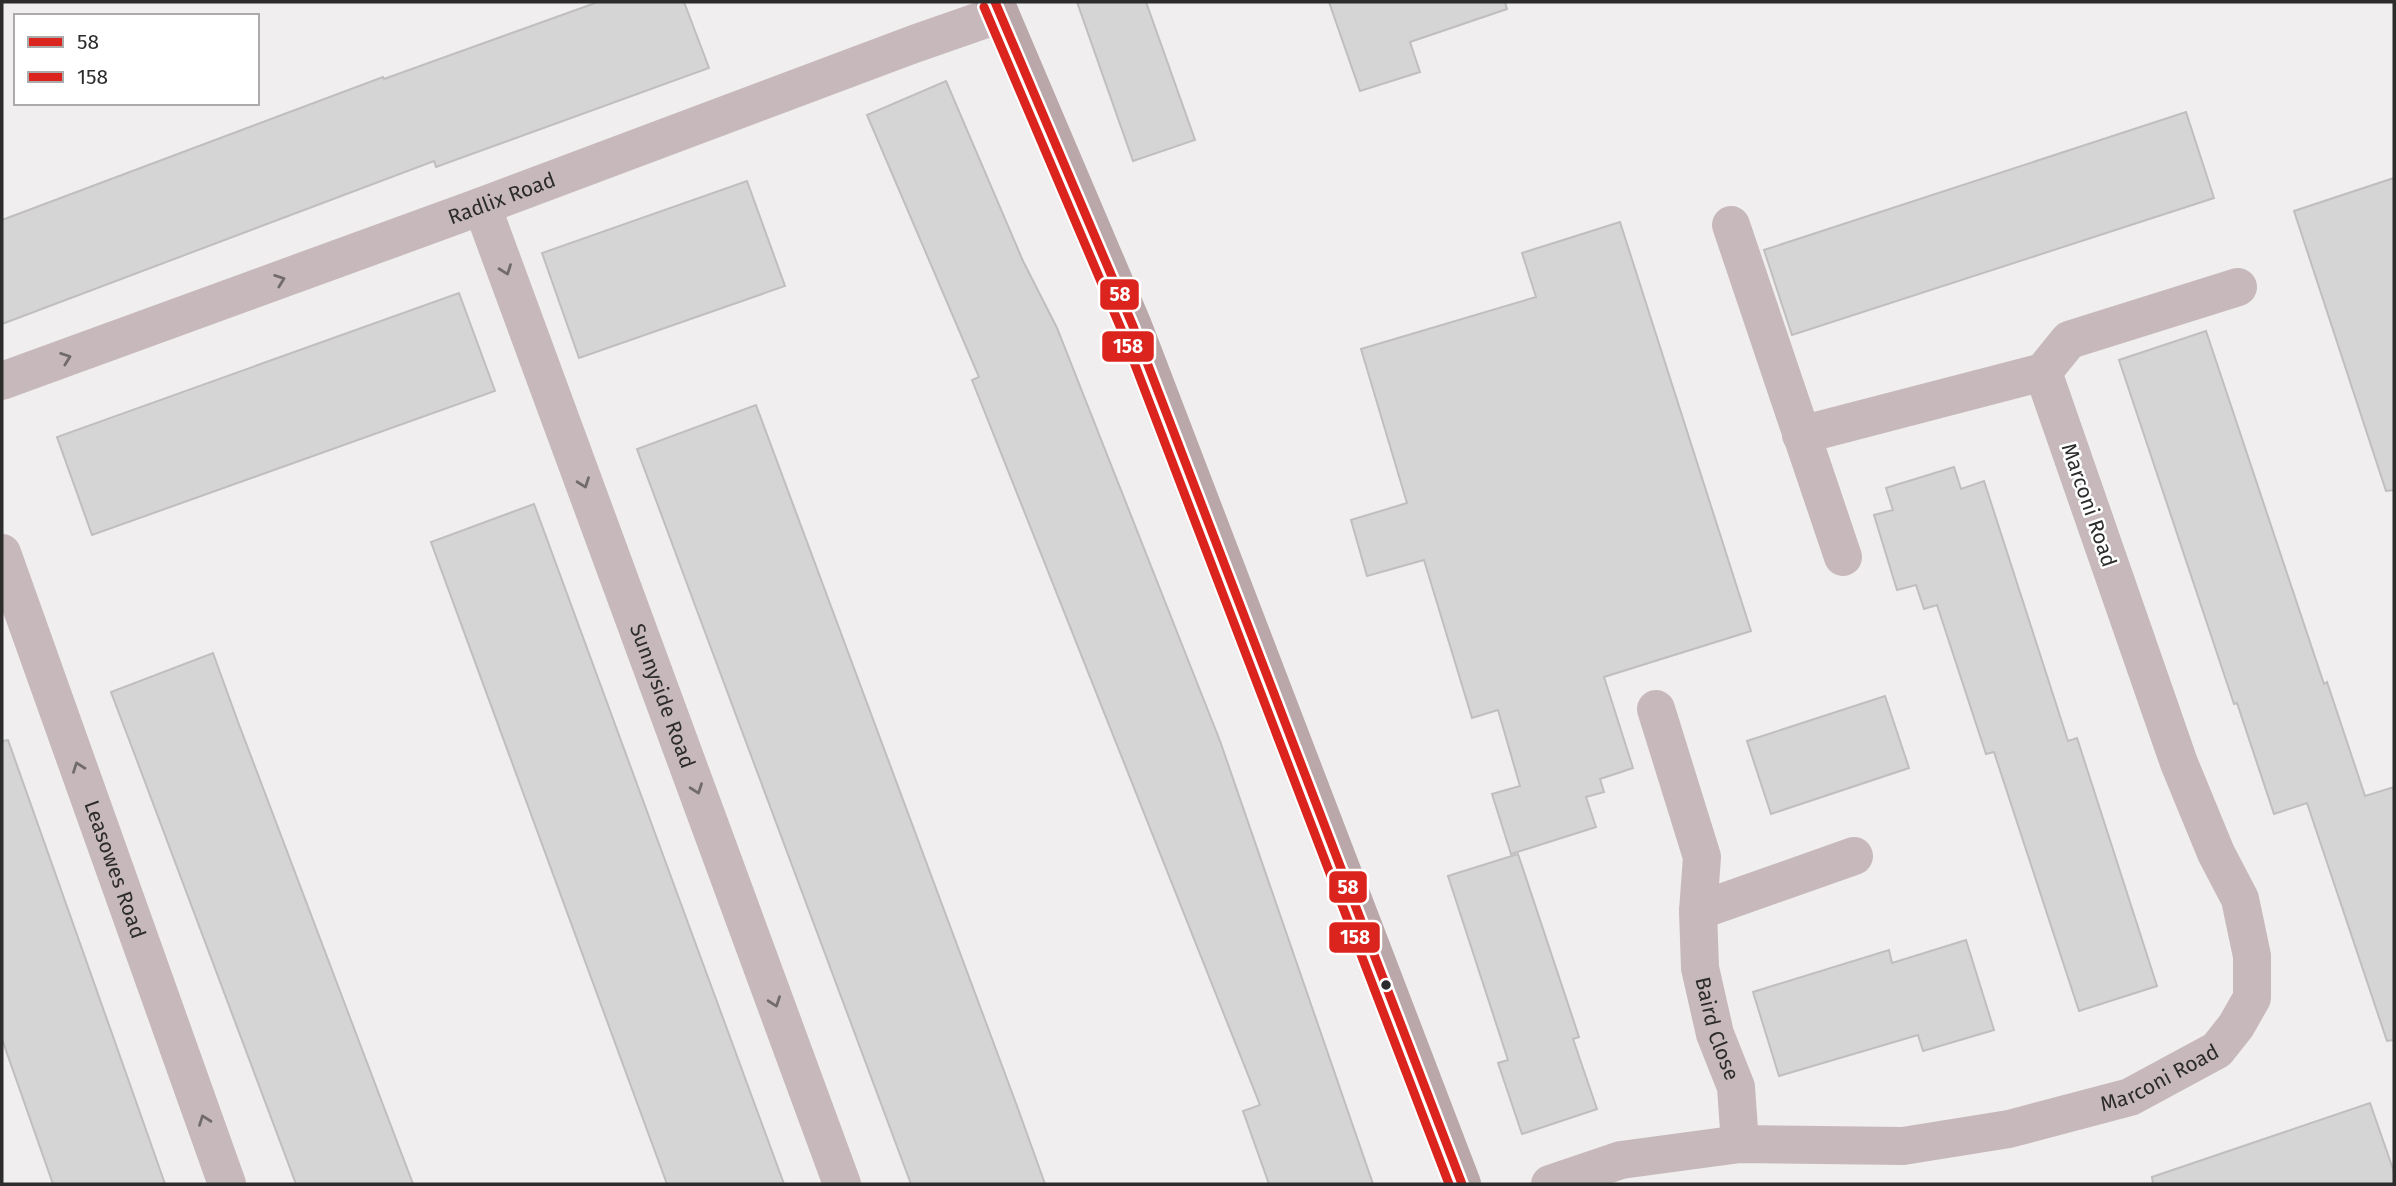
<svg xmlns="http://www.w3.org/2000/svg" width="2396" height="1186" viewBox="0 0 2396 1186" font-family="'Fira Sans',sans-serif">
  <style>
    .building { fill: #d6d5d5; stroke: #c0bebf; stroke-width: 2 }
    .lines { fill: none; stroke-linecap: round; stroke-linejoin: round }
    .street { stroke: #c7b9bb; stroke-width: 38 }
    .primary { stroke: #b9a7a9; stroke-width: 38 }
    .bus-1-casing { stroke: #fff; stroke-width: 14 }
    .bus-2-casing { stroke: #fff; stroke-width: 14 }
    .bus-1 { stroke: #dc241f; stroke-width: 9 }
    .bus-2 { stroke: #dc241f; stroke-width: 9 }
    .oneway { stroke: #726b6c }
    .bus-dot { fill: #2d2c2c; stroke: #fff; stroke-width: 2.5 }
    .labels { text-anchor: middle; stroke-width: 5; stroke-linejoin: round; paint-order: stroke }
    .street-label { font-size: 21px; fill: #2d2c2c; stroke: #fff }
    .line-badge { stroke: #fff; stroke-width: 2.5 }
    .badge-label { font-size: 19px; text-anchor: middle; font-weight: bold; fill: #fff }
  </style>
  <rect width="100%" height="100%" fill="#f0eeee"/>
  <g class="building">
    <path d="M598,2H684L709,68L436,167L434,161L2,324V220L383,77L384,79Z"/>
    <path d="M1077,2H1146L1195,140L1133,161Z"/>
    <path d="M1329,2H1505L1507,9L1410,42L1420,72L1360,91Z"/>
    <path d="M946,81L1023,261L1057,328L1220,741L1373,1184H1269L1243,1111L1260,1105L972,380L979,377L867,115Z"/>
    <path d="M2186,112L2214,198L1792,335L1764,250Z"/>
    <path d="M2394,178V490L2386,491L2294,211Z"/>
    <path d="M747,181L785,286L579,358L542,253Z"/>
    <path d="M1620,222L1751,631L1604,677L1633,768L1600,779L1604,792L1586,797L1596,827L1511,854L1492,794L1520,786L1498,710L1472,718L1424,560L1367,576L1351,520L1407,503L1361,349L1536,297L1522,253Z"/>
    <path d="M459,293L495,391L92,535L57,437Z"/>
    <path d="M2206,331L2324,684L2327,682L2365,796L2394,787V1040L2387,1041L2307,803L2274,814L2237,703L2234,704L2119,360Z"/>
    <path d="M756,405L1017,1106L1045,1184H911L699,616L637,449Z"/>
    <path d="M1954,467L1961,489L1984,481L2068,741L2077,738L2157,986L2079,1011L1994,752L1986,754L1937,605L1924,609L1916,585L1897,590L1874,515L1893,510L1886,488Z"/>
    <path d="M534,504L681,904L784,1184H667L650,1138L431,542Z"/>
    <path d="M213,653L238,722L413,1184H296L136,758L111,692Z"/>
    <path d="M1885,696L1909,768L1771,814L1747,741Z"/>
    <path d="M8,740L133,1093L165,1184H53L2,1039V741Z"/>
    <path d="M1518,854L1579,1037L1573,1039L1597,1109L1522,1134L1498,1063L1508,1060L1448,876Z"/>
    <path d="M1966,940L1994,1030L1923,1051L1918,1035L1779,1076L1753,992L1889,950L1892,963Z"/>
    <path d="M2370,1103L2394,1172V1184H2153L2152,1177Z"/>
  </g>
  <g class="lines">
    <g class="street">
      <path id="s1" d="M482,206L842,1184"/>
      <path d="M1731,225L1843,557"/>
      <path d="M2043,372L2069,340L2238,287"/>
      <path id="s2" d="M2,381L482,206L914,44L1000,14"/>
      <path id="s3" d="M2,553L227,1184"/>
      <path id="s4" d="M1656,709L1702,857L1698,911L1700,968L1715,1034L1736,1087L1740,1144"/>
      <path d="M1698,911L1854,856"/>
      <path id="s5" d="M1550,1184L1621,1160L1740,1144L1903,1146L2009,1129L2130,1097L2217,1050L2236,1026L2252,998V956L2240,899L2216,853L2179,763L2043,372L1801,435"/>
    </g>
    <path class="primary" d="M995,2L1133,326L1462,1184"/>
    <g class="bus-1-casing">
      <path id="bus-1" d="M995,2L1133,326L1462,1184"/>
    </g>
    <g class="bus-2-casing">
      <path id="bus-2" d="M984,7L1122,331L1449,1184"/>
    </g>
    <use href="#bus-1" class="bus-1"/>
    <use href="#bus-2" class="bus-2"/>
  </g>
  <defs><path id="oneway-chevron" d="M-2-3.5L2.5 0L-2 3.5" fill="none" stroke-width="1.6" stroke-linecap="round" stroke-linejoin="round" transform="scale(1.75)"/></defs>
  <g class="oneway">
    <use href="#oneway-chevron" transform="translate(506 270) rotate(70)"/>
    <use href="#oneway-chevron" transform="translate(280 280) rotate(-20)"/>
    <use href="#oneway-chevron" transform="translate(66 358) rotate(-20)"/>
    <use href="#oneway-chevron" transform="translate(584 483) rotate(70)"/>
    <use href="#oneway-chevron" transform="translate(78 767) rotate(-110)"/>
    <use href="#oneway-chevron" transform="translate(697 789) rotate(70)"/>
    <use href="#oneway-chevron" transform="translate(775 1002) rotate(70)"/>
    <use href="#oneway-chevron" transform="translate(204 1120) rotate(-110)"/>
  </g>
  <circle class="bus-dot" cx="1386" cy="985" r="6"/>
  <g class="labels">
    <g class="street-label">
      <text dy="7" stroke="none"><textPath href="#s2" startOffset="532">Radlix Road</textPath></text>
      <text transform="translate(2089 505) rotate(71)" y="7">Marconi Road</text>
      <text dy="7" stroke="none"><textPath href="#s1" startOffset="522">Sunnyside Road</textPath></text>
      <text dy="7" stroke="none"><textPath href="#s3" startOffset="336">Leasowes Road</textPath></text>
      <text dy="7" stroke="none"><textPath href="#s4" startOffset="329">Baird Close</textPath></text>
      <text dy="7" stroke="none"><textPath href="#s5" startOffset="625">Marconi Road</textPath></text>
    </g>
  </g>
  <g class="line-badge">
    <rect x="1099" y="278" width="41" height="33" rx="7" fill="#dc241f"/>
    <rect x="1101" y="330" width="54" height="33" rx="7" fill="#dc241f"/>
    <rect x="1328" y="870" width="40" height="34" rx="7" fill="#dc241f"/>
    <rect x="1328" y="921" width="53" height="33" rx="7" fill="#dc241f"/>
  </g>
  <g class="badge-label">
    <text x="1120" y="301">58</text>
    <text x="1128" y="353">158</text>
    <text x="1348" y="894">58</text>
    <text x="1355" y="944">158</text>
  </g>
  <rect width="2396" height="1186" fill="none" stroke="#2d2c2c" stroke-width="7"/>
  <rect x="14" y="14" width="245" height="91" fill="#ffffff" stroke="#ababab" stroke-width="2"/>
  <rect x="28" y="37" width="35" height="10" fill="#dc241f" stroke="#ababab" stroke-width="2"/>
  <text x="77" y="49" font-size="21" fill="#2d2c2c">58</text>
  <rect x="28" y="72" width="35" height="10" fill="#dc241f" stroke="#ababab" stroke-width="2"/>
  <text x="77" y="84" font-size="21" fill="#2d2c2c">158</text>
</svg>
